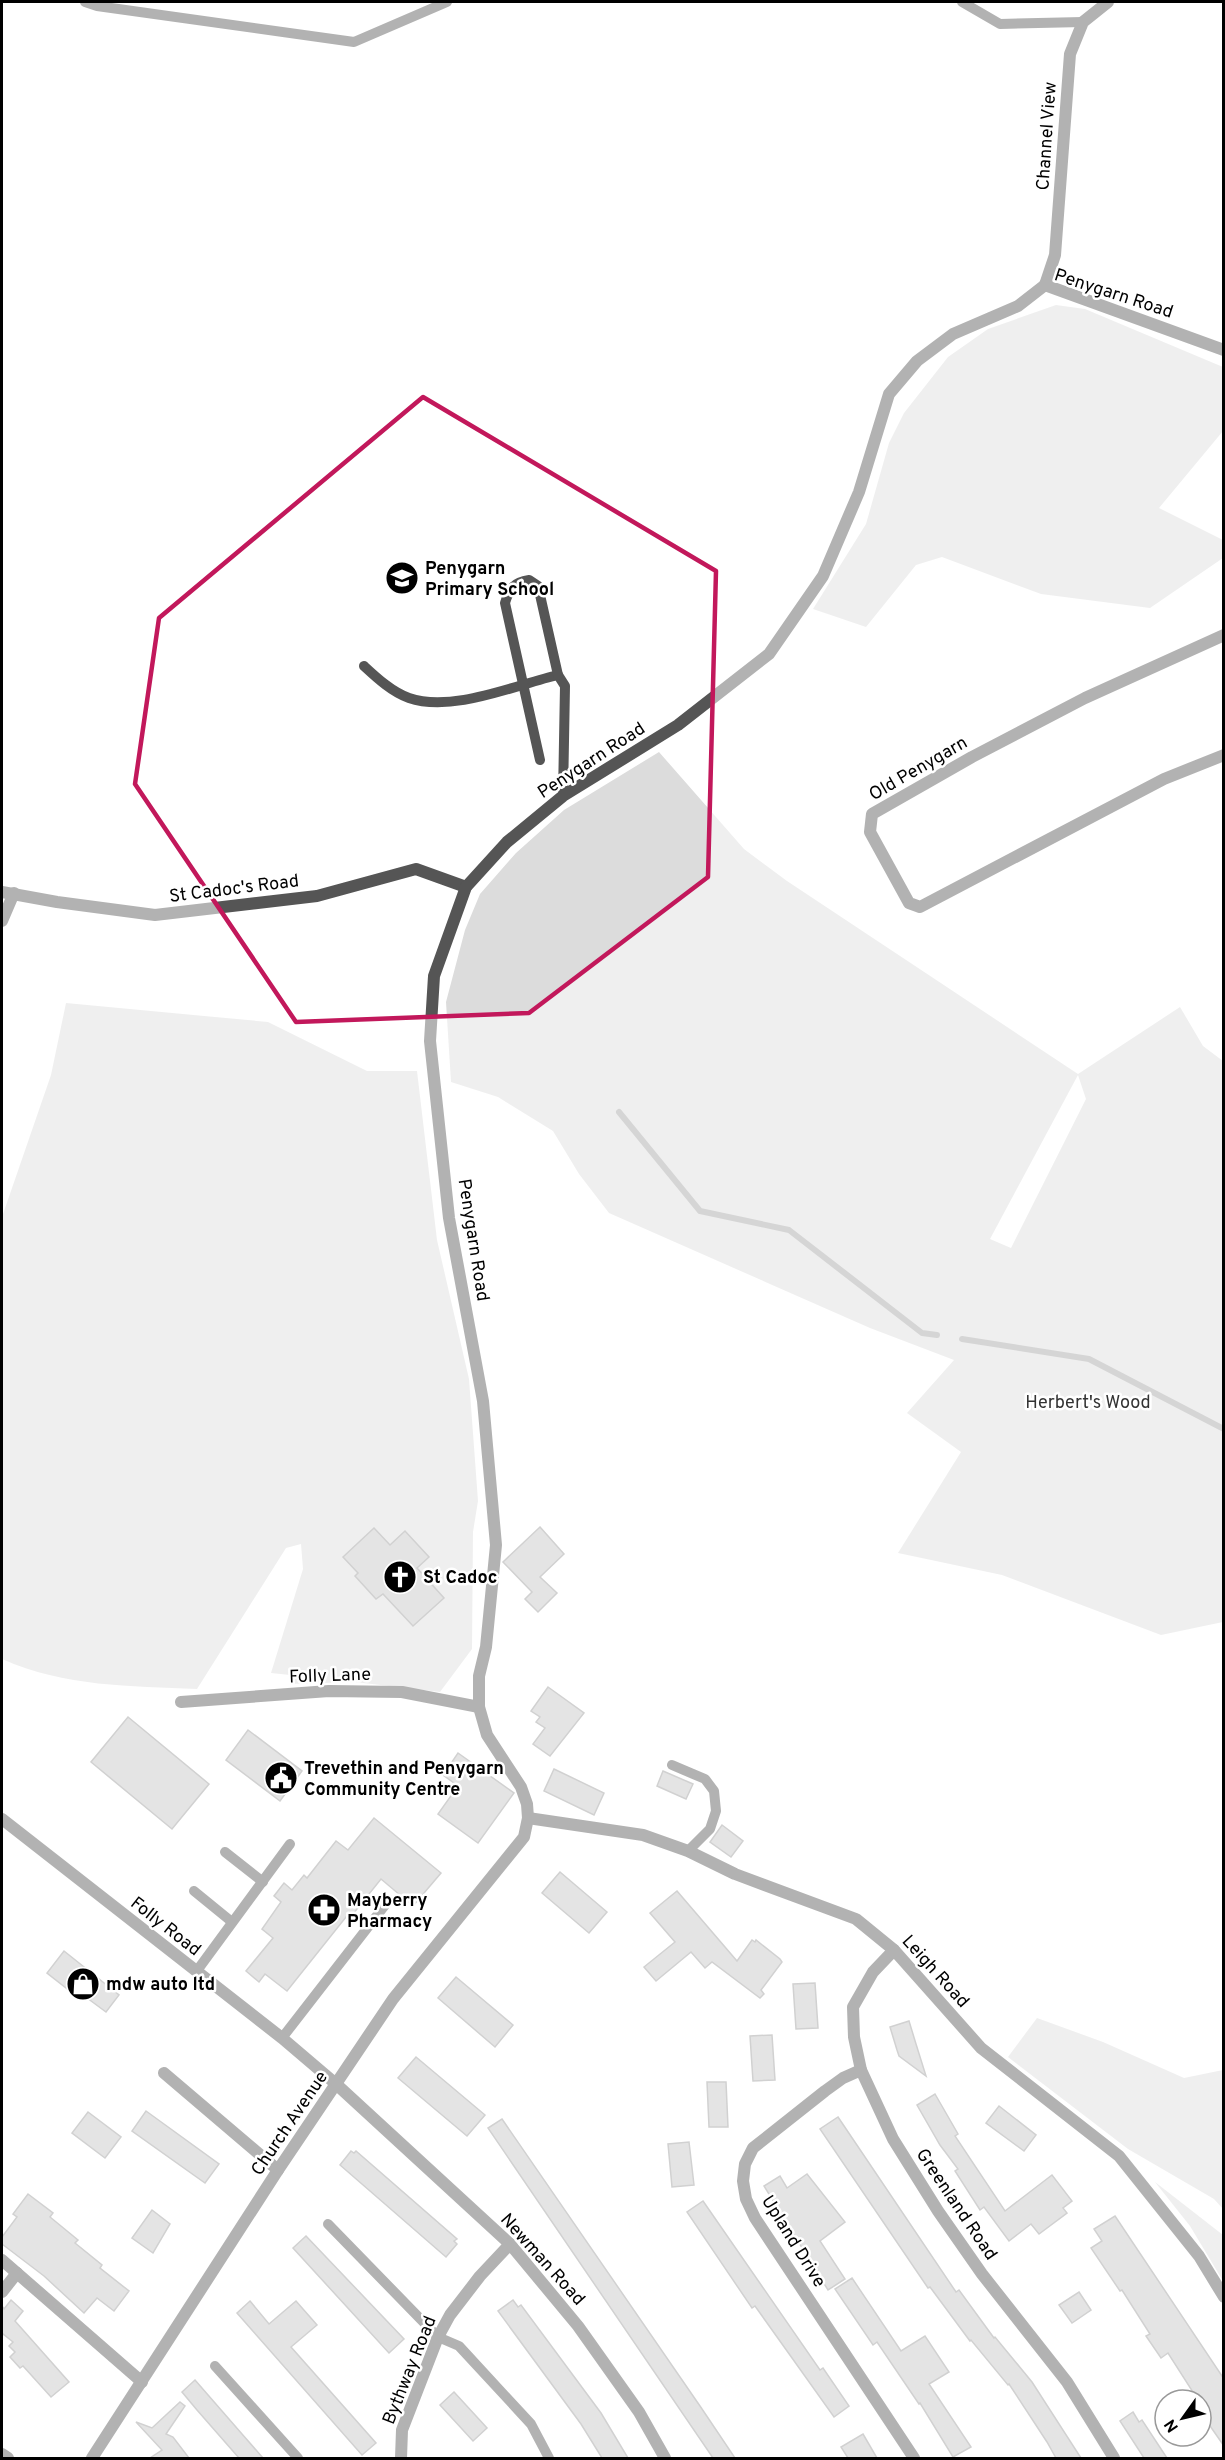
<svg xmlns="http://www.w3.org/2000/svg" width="1225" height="2460" viewBox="0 0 1225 2460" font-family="Overpass,sans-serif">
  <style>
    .green { fill: #dcdcdc; fill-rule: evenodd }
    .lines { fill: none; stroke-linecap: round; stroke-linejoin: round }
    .stream { stroke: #a3a3a3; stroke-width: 6 }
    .building { fill: #c4c4c4; stroke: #999; stroke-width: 1.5 }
    .service { stroke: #555; stroke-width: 10 }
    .minor { stroke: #555; stroke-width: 12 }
    .marked { fill: none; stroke: #c2185b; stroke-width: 4.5; stroke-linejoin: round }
    .labels { text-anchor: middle; stroke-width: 5; stroke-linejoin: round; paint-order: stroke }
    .street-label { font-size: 18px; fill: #000; stroke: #fff }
    .poi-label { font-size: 18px; font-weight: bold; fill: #000; stroke: #fff; text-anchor: start }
    .park-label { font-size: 18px; fill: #333; stroke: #fff }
  </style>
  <rect width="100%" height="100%" fill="#fff"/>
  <g class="green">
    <path d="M1056,305L1085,309L1223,367V431L1159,508L1223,540V558L1150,608L1041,594L942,557L916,565L866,627L813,609L866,524L889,443L904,413L948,357L988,329Z"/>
    <path d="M659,752L744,849L787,881L1078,1074L1180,1007L1203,1046L1223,1061V1622L1161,1635L1002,1575L898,1553L961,1452L907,1413L954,1360L870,1328L609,1213L579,1174L553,1131L498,1097L451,1082L446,1002L465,930L480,894L516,853L564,810ZM1078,1075L1086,1099L1011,1248L990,1239Z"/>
    <path d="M66,1003L268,1022L367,1071H417L437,1240L469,1379L478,1501L473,1532L472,1649L440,1692L355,1682L289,1684L290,1675L271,1673L303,1569L301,1544L286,1548L197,1689C130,1686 65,1687 2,1659V1217L51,1075Z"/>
    <path d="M1037,2018L1103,2042L1184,2078L1223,2070V2209L1214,2199L1128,2149L1008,2057Z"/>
    <path d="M1155,2182L1223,2235V2281L1190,2226Z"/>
  </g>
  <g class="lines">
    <g class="stream">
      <path d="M619,1112L700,1211L789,1230L922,1333L937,1335"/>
      <path d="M962,1339L1089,1359L1224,1429"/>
    </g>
  </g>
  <g class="building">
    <path d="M540,1527L564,1554L540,1577L557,1593L538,1612L525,1599L532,1592L503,1562Z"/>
    <path d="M374,1528L390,1545L405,1531L429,1557L417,1568L444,1598L413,1626L383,1594L376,1599L355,1576L358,1573L343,1557Z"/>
    <path d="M548,1687L584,1713L550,1756L533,1744L545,1728L536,1722L540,1717L531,1711Z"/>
    <path d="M128,1717L209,1784L172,1829L91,1762Z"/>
    <path d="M248,1730L302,1771L280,1801L226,1760Z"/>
    <path d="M458,1753L514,1793L478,1843L438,1814L458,1786L443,1775Z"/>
    <path d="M554,1769L604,1793L594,1815L544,1791Z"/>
    <path d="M663,1771L693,1784L686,1799L657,1786Z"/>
    <path d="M374,1818L441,1873L413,1906L381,1879L353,1914L350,1912L287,1991L265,1974L259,1982L246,1971L273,1938L262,1929L281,1902L274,1896L284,1883L292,1890L304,1875L307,1878L336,1841L348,1850Z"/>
    <path d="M722,1825L743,1841L731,1857L710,1842Z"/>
    <path d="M560,1872L607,1912L589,1933L542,1893Z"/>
    <path d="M677,1891L737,1961L752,1940L755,1942L756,1940L780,1959L782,1962L761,1990L764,1994L760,1998L712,1962L705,1968L691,1952L656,1981L644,1967L675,1942L650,1913Z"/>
    <path d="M64,1951L119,1995L106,2012L83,1995L80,1999L47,1973Z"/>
    <path d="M456,1977L513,2025L495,2047L438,1998Z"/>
    <path d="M815,1983L818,2028L796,2029L793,1984Z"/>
    <path d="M909,2021L916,2044L926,2076L899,2056L897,2050L890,2027Z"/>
    <path d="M772,2035L775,2080L753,2081L750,2036Z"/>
    <path d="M416,2057L485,2115L467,2136L398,2078Z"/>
    <path d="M707,2082H726L728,2127H709Z"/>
    <path d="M935,2094L958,2134L955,2136L1005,2211L1052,2175L1072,2201L1063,2208L1067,2213L1039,2234L1031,2224L1009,2241L984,2207L980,2210L955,2171L958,2169L940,2145L917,2105Z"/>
    <path d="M999,2106L1036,2135L1024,2151L986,2123Z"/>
    <path d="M146,2111L219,2164L205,2183L132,2131Z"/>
    <path d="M88,2112L121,2137L105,2158L72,2133Z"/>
    <path d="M838,2117L956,2292L959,2290L994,2338L995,2337L1032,2382L1081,2458H1056L1047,2442L1009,2384L1008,2385L971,2340L970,2341L930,2287L928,2288L820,2129Z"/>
    <path d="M502,2119L700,2406L735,2458H713L488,2128Z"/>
    <path d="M689,2142L694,2185L672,2187L668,2144Z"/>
    <path d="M351,2151L354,2153L356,2151L457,2239L454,2241L457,2244L446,2257L340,2165Z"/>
    <path d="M807,2174L845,2222L820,2241L845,2279L828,2290L764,2186L780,2176L787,2188Z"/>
    <path d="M28,2194L53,2213L50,2217L78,2240L75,2243L102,2265L100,2268L129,2291L114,2311L97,2298L84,2313L44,2276L2,2244V2237L17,2217L13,2214Z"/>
    <path d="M703,2201L820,2370L823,2368L849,2406L834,2417L755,2306L752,2308L687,2212Z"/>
    <path d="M152,2210L170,2224L153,2253L132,2238Z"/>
    <path d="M1115,2216L1224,2379V2446L1201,2413V2400H1198L1168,2353L1161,2358L1146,2336L1150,2334L1122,2290L1120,2291L1091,2248L1102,2241L1094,2229Z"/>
    <path d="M306,2236L404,2339L389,2353L293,2248Z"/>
    <path d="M852,2278L901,2351L925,2336L949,2372L929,2384L971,2447L953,2457L920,2403L919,2404L877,2342L873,2345L835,2289Z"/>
    <path d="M1079,2292L1091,2310L1072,2323L1059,2305Z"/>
    <path d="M11,2300L23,2311L15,2321L69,2382L51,2397L23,2366L20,2368L10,2357L15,2352L9,2346L13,2342L3,2334L2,2336V2306L4,2309Z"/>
    <path d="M513,2300L518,2307L521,2305L601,2413L628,2458H602L581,2424L498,2311Z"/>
    <path d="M250,2301L269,2324L296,2301L317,2325L291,2347L376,2443L362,2455L237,2313Z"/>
    <path d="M195,2380L242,2434L263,2458H239L197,2410L182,2392Z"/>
    <path d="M454,2392L487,2428L473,2441L440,2405Z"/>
    <path d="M180,2402L185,2406L166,2434L173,2437L189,2458H150L162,2450L136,2422L152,2428Z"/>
    <path d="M1133,2412L1139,2422L1142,2420L1167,2458H1144L1120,2421Z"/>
    <path d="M863,2434L877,2458H848L841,2447Z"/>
  </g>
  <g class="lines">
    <g class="service">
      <path d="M85,2L97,6L354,42L447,2"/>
      <path d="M962,2L1000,24L1083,22"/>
      <path d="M364,666C377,678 392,692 409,698C452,713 515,685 558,675L565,686L563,796"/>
      <path d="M540,760L505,603C509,589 514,582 529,580L538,586L558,675"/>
      <path d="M672,1765L705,1779L714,1791L716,1811L710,1829L688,1851"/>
      <path d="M225,1852L263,1882"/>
      <path d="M194,1891L232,1922"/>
      <path d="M196,1972L290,1844"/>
      <path d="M282,2038L389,1900"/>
      <path d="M328,2224L438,2337L459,2346L531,2424L549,2458"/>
      <path d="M215,2366L298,2458"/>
    </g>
    <g class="minor">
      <path d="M1045,285L1055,255L1070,54L1083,22L1108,2"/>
      <path d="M1045,285L1224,350"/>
      <path d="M1224,635L1085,698L972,757L872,814L870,832L909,903L920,907L1164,779L1224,755"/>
      <path d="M2,892L57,902L155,915L317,896L416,869L466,887"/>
      <path d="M2,921L14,893"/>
      <path d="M181,1702L329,1691L402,1692L479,1707"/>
      <path d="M528,1818L643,1835L688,1851L735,1874L856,1919L894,1950L981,2048L1119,2156L1199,2256L1224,2297"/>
      <path d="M2,1819L282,2038L336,2084L510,2244L578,2326L639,2412L665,2458"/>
      <path d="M894,1950L873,1972L853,2007L854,2037L861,2070L893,2139L938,2211L982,2274L1067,2382L1114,2458"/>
      <path d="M861,2070L843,2078L825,2091L753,2148L745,2164L743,2181L746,2199L755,2218L914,2458"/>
      <path d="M164,2073L278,2170"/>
      <path d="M2,2260L142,2382"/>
      <path d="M2,2292L17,2273"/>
      <path d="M2,2454L8,2458"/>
      <path d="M92,2458L278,2170L393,1999L524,1837L528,1818L527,1804L521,1787L487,1735L479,1707V1676L486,1647L496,1545L483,1401L449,1218L430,1041L434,976L466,887L507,842L563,796L678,725L769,654L823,576L859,492L889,394L917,361L953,334L1018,306L1045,285"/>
      <path d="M401,2458L402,2430L438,2337L450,2315L480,2276L510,2244"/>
    </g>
  </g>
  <path d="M0 0H1225V2460H0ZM423,397L716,571L708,877L529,1013L296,1022L135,784L159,618Z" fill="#fff" fill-opacity=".55" fill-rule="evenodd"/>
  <path class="marked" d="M423,397L716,571L708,877L529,1013L296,1022L135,784L159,618Z"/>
  <defs>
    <g id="school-disc" transform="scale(1.725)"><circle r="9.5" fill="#000" stroke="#fff"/><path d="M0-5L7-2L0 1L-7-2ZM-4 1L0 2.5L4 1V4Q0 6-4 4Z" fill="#fff"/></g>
    <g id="church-disc" transform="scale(1.725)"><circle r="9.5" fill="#000" stroke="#fff"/><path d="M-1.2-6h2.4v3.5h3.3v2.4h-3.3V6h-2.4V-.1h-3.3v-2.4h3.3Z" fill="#fff"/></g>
    <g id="civic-disc" transform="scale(1.725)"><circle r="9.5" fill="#000" stroke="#fff"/><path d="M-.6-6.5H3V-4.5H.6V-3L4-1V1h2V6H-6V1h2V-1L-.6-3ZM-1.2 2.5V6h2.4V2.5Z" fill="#fff"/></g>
    <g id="pharmacy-disc" transform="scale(1.725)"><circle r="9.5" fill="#000" stroke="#fff"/><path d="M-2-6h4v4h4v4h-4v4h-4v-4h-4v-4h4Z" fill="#fff"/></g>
    <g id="shop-disc" transform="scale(1.725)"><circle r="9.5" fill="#000" stroke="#fff"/><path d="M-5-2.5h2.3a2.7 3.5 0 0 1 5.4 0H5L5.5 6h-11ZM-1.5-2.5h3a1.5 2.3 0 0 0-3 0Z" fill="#fff"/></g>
  </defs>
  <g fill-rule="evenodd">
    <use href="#school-disc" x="402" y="578"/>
    <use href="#church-disc" x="400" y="1577"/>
    <use href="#civic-disc" x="281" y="1778"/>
    <use href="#pharmacy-disc" x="324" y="1910"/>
    <use href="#shop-disc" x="83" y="1984"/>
  </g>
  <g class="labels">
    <g class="street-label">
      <text transform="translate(1046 136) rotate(-86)" y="6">Channel View</text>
      <text transform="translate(1114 293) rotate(18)" y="6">Penygarn Road</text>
      <text transform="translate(591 760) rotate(-33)" y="6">Penygarn Road</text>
      <text transform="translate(918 768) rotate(-30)" y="6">Old Penygarn</text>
      <text transform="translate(234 888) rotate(-7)" y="6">St Cadoc's Road</text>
      <text transform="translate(474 1240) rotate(81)" y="6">Penygarn Road</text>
      <text transform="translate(330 1675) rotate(-2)" y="6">Folly Lane</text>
      <text transform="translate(166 1926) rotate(38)" y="6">Folly Road</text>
      <text transform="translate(936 1971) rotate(48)" y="6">Leigh Road</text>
      <text transform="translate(289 2123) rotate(-56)" y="6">Church Avenue</text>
      <text transform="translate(957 2204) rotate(56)" y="6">Greenland Road</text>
      <text transform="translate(794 2241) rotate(58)" y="6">Upland Drive</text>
      <text transform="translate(543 2259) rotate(48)" y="6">Newman Road</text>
      <text transform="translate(409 2370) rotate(-68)" y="6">Bythway Road</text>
    </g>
    <g class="poi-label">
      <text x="425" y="574">Penygarn<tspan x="425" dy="21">Primary School</tspan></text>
      <text x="423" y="1583">St Cadoc</text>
      <text x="304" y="1774">Trevethin and Penygarn<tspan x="304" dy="21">Community Centre</tspan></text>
      <text x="347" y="1906">Mayberry<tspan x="347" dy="21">Pharmacy</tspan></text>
      <text x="106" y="1990">mdw auto ltd</text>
    </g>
    <g class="park-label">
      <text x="1088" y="1408">Herbert's Wood</text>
    </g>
  </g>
  <rect width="1225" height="2460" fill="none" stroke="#000000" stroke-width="6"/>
  <g transform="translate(1183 2418) rotate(236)"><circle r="28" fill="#ffffff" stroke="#999999" stroke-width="1.5"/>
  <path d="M0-4.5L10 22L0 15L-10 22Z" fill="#000000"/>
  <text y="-9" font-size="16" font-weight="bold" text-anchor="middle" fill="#000000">N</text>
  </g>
</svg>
